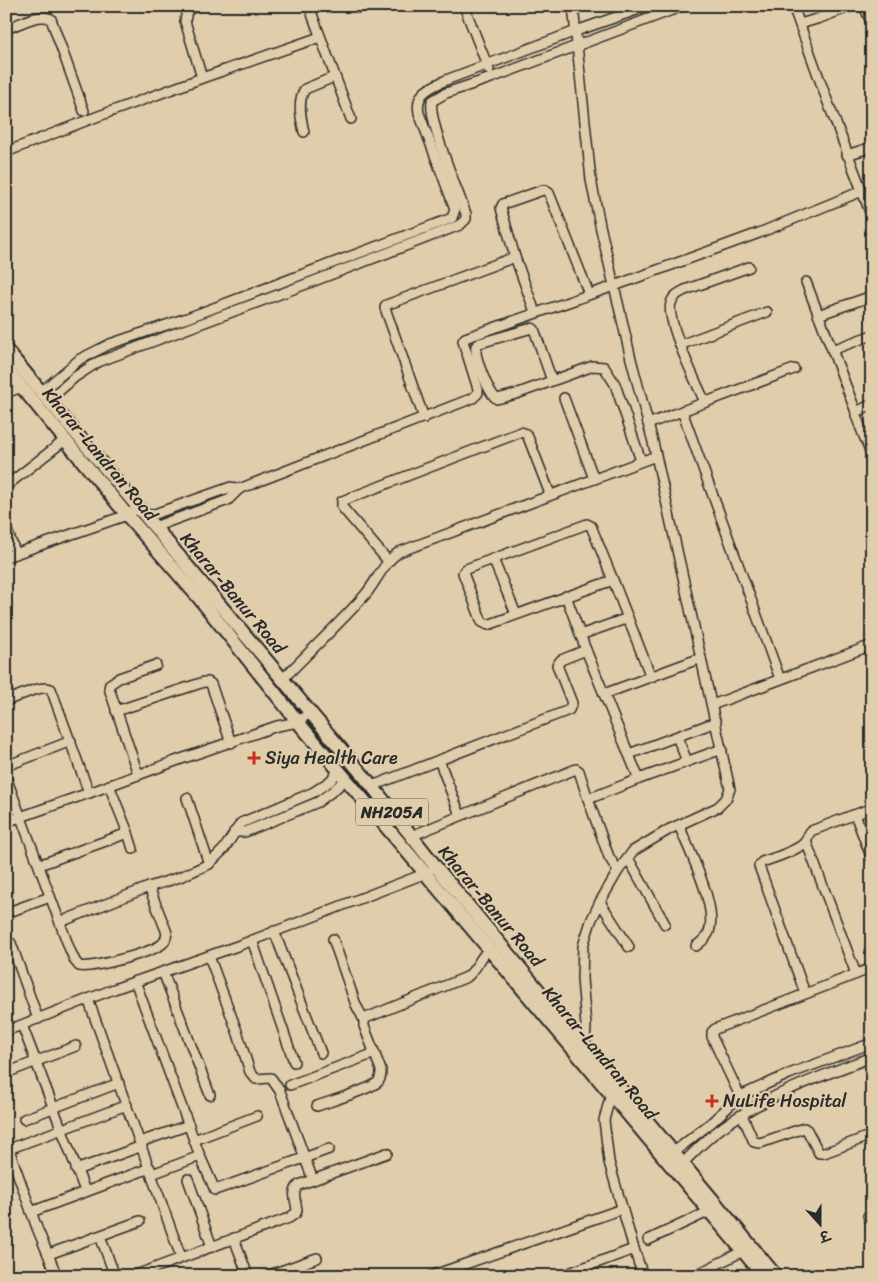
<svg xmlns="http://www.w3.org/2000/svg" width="878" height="1282" viewBox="0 0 878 1282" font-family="Sriracha,'Playpen Sans Deva',sans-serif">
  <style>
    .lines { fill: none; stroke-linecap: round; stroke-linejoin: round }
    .minor-casing { stroke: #2b2b2b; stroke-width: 12 }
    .highway-casing { stroke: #2b2b2b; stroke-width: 16 }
    .minor { stroke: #e0cdab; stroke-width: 9 }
    .highway { stroke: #e0cdab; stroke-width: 12 }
    .poi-dot { fill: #c8321e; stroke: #e0cdab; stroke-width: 2 }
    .labels { text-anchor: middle; stroke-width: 4.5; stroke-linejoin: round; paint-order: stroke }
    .shield { fill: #e0cdab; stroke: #615c51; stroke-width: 1 }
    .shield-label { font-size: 16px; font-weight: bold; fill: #2b2b2b }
    .street-label { font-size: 18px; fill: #2b2b2b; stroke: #e0cdab }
    .poi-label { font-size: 18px; fill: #2b2b2b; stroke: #e0cdab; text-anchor: start }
  </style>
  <rect width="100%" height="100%" fill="#e0cdab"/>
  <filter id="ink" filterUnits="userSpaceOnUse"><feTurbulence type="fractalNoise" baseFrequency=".02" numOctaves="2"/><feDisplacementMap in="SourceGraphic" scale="10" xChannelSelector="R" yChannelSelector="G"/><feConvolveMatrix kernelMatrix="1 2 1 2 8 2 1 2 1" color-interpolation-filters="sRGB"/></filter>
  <g filter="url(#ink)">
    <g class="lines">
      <g class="minor-casing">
        <g id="minor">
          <path d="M196,6L187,11L185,21L202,78"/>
          <path d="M309,6L351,119"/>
          <path d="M464,6L489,70"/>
          <path d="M573,6L591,180L600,225L631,359L653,442L730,789L726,799L718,807L670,829L633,851L618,871L600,902L591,921L583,946L582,979L586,1025L585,1046L582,1048"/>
          <path d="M793,6L827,100L872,217"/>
          <path d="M864,6L872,24"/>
          <path d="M358,8L363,6"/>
          <path d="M800,24L820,18L852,6"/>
          <path d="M6,29C18,25 39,12 51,19L84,111"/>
          <path d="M304,132C301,119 297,100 305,89L334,77"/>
          <path d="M6,152L88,120L202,78L320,37"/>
          <path d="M847,155L872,147"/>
          <path d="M6,199V201"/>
          <path d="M806,282L856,412"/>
          <path d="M535,312L515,257L501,208L503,204L543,190H545L549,193L589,294"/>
          <path d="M818,315L872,296"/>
          <path d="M680,345L767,312"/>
          <path d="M832,350L872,335"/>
          <path d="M552,381L534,329L532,328L480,343L476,346C474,356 488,393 497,399L516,394L593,366L604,367L615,384L641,461"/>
          <path d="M41,392L80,359L110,344L187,318L452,218L455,209L419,113C415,92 430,88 446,80L576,31L648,6"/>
          <path d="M6,393L22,387"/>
          <path d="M564,398L594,479"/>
          <path d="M48,401L75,377L98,362L288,291L460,225L466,219V214C458,191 428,121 432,101L446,93L491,78L683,6"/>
          <path d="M705,402C697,384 665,320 671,303C673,296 679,293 685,290L749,267"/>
          <path d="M872,404L856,412V416L872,456"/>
          <path d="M682,411L794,369"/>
          <path d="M424,418L385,308L386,305L515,257"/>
          <path d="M648,424L682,411L780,679"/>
          <path d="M6,486L65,440"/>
          <path d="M146,517L231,487L239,489"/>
          <path d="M154,527L228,500L239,489L473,398L478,393V389L463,341L465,338L614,286L759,233L862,191"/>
          <path d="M6,528L16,554"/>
          <path d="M6,557L127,515L139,507"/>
          <path d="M493,559L516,614"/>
          <path d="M388,561L342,507V501L521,432L526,434L528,437L550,494"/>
          <path d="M613,580L591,526L587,524L466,569L463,573L482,622L488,625L613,580L651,677"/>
          <path d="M566,596L586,650"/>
          <path d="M580,635L628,618"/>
          <path d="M283,679C310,651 339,624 365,595C377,581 383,563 399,552L656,456"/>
          <path d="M6,689L10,699"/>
          <path d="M604,694L639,779L722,749"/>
          <path d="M6,701C17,697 42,684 51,689L89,793"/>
          <path d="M712,705L872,645"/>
          <path d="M116,711L204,682H208L211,684L231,743"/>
          <path d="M677,737L687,761"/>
          <path d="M629,754L716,722"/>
          <path d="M439,760L460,815"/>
          <path d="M6,766L71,741"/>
          <path d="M138,774L109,688L110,684L119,678L156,665"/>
          <path d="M6,777L70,950L75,961L79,966C91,969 153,952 162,944C166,941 166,937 167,933L149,887"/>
          <path d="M372,786L569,710L572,703L557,665L561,660L586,650L604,694L701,658"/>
          <path d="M187,798L209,864"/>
          <path d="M588,799L609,857L618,871"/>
          <path d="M854,815L872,808"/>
          <path d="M6,822L89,793L181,759L277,726L298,722L309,713"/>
          <path d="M679,825C689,851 718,906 709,932C706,939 701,942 696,946"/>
          <path d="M234,832H245L318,802L334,790L346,779"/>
          <path d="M128,833L133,849"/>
          <path d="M411,836L576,769L579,771L588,799L639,779"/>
          <path d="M806,841L856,974"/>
          <path d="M628,858L665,924"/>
          <path d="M39,865L128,833L109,785"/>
          <path d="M600,902L629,947"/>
          <path d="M6,913L50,897"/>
          <path d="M60,922L149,887L180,877L209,864L224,849L241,823L314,792L330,781L339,771"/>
          <path d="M274,931L321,1053"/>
          <path d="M333,939L356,1005L364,1020"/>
          <path d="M252,940L294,1062"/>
          <path d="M11,943L38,1019"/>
          <path d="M209,956L238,1034L250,1072L256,1079L271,1078L280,1091L313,1180"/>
          <path d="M163,972L210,1095"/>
          <path d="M135,981L200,1156L215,1190L329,1149"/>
          <path d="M805,993L759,866L762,862C774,858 794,852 803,844C808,841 807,835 811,831L853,815L856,817L872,859"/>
          <path d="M88,999L181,1257"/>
          <path d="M22,1025L85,1191"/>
          <path d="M6,1031L114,989L240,945L429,872"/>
          <path d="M6,1073L76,1046"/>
          <path d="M290,1085L375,1053"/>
          <path d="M611,1094L604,1120L609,1162L634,1249L643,1276"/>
          <path d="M740,1096L712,1037V1032L715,1029L872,968"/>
          <path d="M317,1106C331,1101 369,1090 378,1082C381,1078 381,1075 381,1070L364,1026V1020L366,1018L467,977C477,969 480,957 489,949"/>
          <path d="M742,1115L754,1142L760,1143L804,1128L807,1130L819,1153H824L872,1135"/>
          <path d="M24,1119L119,1083"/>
          <path d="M194,1140L257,1116"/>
          <path d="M6,1141L37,1228L57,1276"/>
          <path d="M140,1142L189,1125"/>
          <path d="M6,1150L127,1105"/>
          <path d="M674,1152L712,1122L740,1096L789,1074L872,1043"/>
          <path d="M683,1163C696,1150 708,1137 723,1127C767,1095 821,1076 872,1057"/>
          <path d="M76,1170L142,1146"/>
          <path d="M152,1174L200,1156"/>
          <path d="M188,1179L212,1247"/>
          <path d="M31,1212L150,1168"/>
          <path d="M868,1216L872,1224"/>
          <path d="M100,1236L115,1276"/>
          <path d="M234,1238L248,1276"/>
          <path d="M648,1240L710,1211"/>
          <path d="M49,1254L140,1221"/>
          <path d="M133,1276L289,1218L296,1213L297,1210C296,1200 291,1193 299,1185L387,1153"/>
          <path d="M267,1276L317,1258"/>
          <path d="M431,1276L622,1209"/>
          <path d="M561,1276L634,1249"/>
          <path d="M694,1276L743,1251"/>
        </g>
      </g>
      <g class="highway-casing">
        <g id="highway">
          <path d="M6,350L372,786L436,867L776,1276"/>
          <path d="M6,368L127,515L200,599L298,722L764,1276"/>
        </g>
      </g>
      <use href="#minor" class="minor"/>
      <use href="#highway" class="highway"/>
    </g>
  </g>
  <g class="poi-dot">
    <path d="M251.5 750.5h5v5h5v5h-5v5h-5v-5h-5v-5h5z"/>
    <path d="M709.5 1093.5h5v5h5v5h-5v5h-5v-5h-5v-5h5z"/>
  </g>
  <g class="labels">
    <rect class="shield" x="356" y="798.5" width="72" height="27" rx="4"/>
    <g class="shield-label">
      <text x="392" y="818">NH205A</text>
    </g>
    <g class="street-label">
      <text transform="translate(100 454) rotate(50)" y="6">Kharar-Landran Road</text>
      <text transform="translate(233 593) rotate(50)" y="6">Kharar-Banur Road</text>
      <text transform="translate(491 906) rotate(50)" y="6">Kharar-Banur Road</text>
      <text transform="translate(600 1053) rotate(50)" y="6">Kharar-Landran Road</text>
    </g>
    <g class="poi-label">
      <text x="265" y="764">Siya Health Care</text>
      <text x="723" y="1107">NuLife Hospital</text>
    </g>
  </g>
  <rect width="878" height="1282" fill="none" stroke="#e0cdab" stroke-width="25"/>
  <rect x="12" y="12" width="853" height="1257" fill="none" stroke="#2b2b2b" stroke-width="2" filter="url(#ink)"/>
  <g transform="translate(820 1224) rotate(159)" stroke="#e0cdab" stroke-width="4" paint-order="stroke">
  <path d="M0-4L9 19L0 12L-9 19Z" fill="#2b2b2b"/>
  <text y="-8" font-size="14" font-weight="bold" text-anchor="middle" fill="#2b2b2b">उ</text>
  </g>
</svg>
